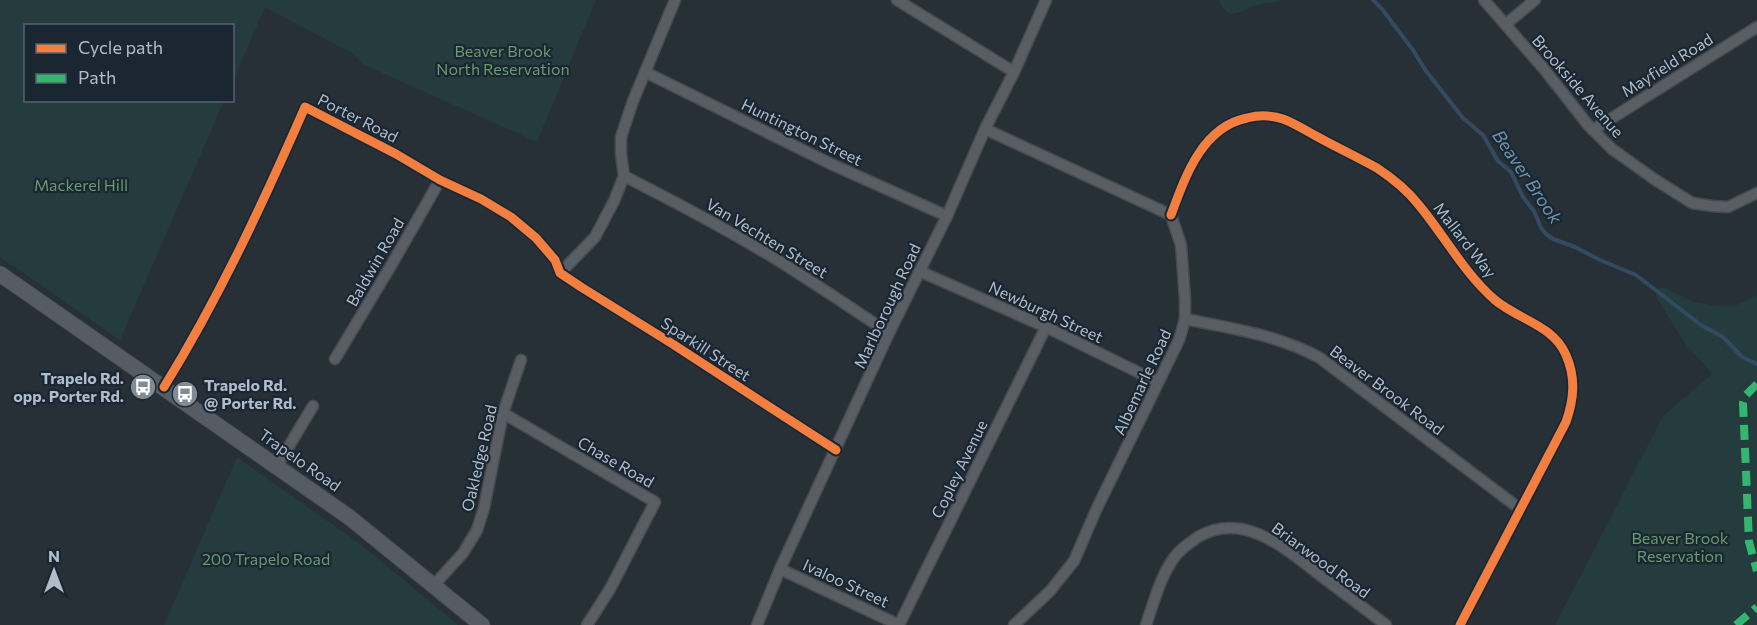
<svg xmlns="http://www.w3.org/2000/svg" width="1757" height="625" viewBox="0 0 1757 625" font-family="Commissioner,sans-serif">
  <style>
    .green { fill: #243c3d }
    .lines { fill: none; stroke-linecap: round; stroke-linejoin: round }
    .stream { stroke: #334b61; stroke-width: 4 }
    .street-casing { stroke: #464b51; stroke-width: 13 }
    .secondary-casing { stroke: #464b51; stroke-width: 17 }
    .street { stroke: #585e64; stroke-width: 10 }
    .secondary { stroke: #565c63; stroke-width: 15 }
    .quiet { stroke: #33b770; stroke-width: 8; stroke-dasharray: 15 8; stroke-linecap: butt }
    .cycleway-casing { stroke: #1a2732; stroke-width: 13 }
    .cycleway { stroke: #f27e40; stroke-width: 9 }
    .labels { text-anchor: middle; stroke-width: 4.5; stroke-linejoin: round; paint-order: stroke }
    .park-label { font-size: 16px; fill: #669b6c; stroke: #1a2732 }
    .street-label { font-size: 16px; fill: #b0bcc9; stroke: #1a2732 }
    .poi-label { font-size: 16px; font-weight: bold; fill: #b0bcc9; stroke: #1a2732; text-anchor: end }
    .water-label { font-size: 18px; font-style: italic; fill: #6f91ae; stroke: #1a2732 }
  </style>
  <rect width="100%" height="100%" fill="#272f37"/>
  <g class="green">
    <path d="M0,0H596L537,142L364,65L351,53L265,7L233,81L232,26H26V100L224,101L120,340L0,257Z"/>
    <path d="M1219,0H1282C1274,3 1267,3 1258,5C1247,7 1244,13 1230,14L1221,6Z"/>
    <path d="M1659,288H1666L1693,302L1719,306H1735L1757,295V625H1555L1663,416L1712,374L1684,342L1656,297V291Z"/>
    <path d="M237,457L360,544L458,625H164Z"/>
  </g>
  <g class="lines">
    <path class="stream" d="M1373,0L1382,9L1413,50L1426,71L1463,118L1483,135L1498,161L1511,172L1523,197L1534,211L1541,228L1546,234L1553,239L1575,247L1600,260L1636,275L1701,325L1723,337L1742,357L1757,364"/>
    <g class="street-casing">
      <g id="street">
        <path d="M897,0L1014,72"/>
        <path d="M1484,0L1544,69L1588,125L1612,149L1654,179L1692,203L1712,206L1728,207L1757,193"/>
        <path d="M1506,24L1535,0"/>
        <path d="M645,72L833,165L947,216"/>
        <path d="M985,129L1171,215L1181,245L1185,299V319L1179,340L1097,508L1074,561L1050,591L1014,625"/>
        <path d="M1593,130L1757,27"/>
        <path d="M624,176C675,202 725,228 774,258C813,282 851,308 889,333"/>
        <path d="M624,176L621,154V137L633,101L675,0"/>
        <path d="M1171,215C1185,177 1202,127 1247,118C1259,115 1271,115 1283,119C1294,123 1305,130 1316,136C1336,147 1357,157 1377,168C1392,178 1407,190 1418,204C1444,235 1464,273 1495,300C1519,320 1553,325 1566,355C1576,378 1574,399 1566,422L1460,625"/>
        <path d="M919,271L1046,327L1158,382"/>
        <path d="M560,273L595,237L614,201L624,176"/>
        <path d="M1185,319C1231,328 1278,335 1320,358L1520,509"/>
        <path d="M335,359L392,264L440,180"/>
        <path d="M164,387C219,298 263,203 305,107L396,154L440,180L481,199L511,217L536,238L555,260L560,273L581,287L671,343L836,450"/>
        <path d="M503,413L655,502L610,589L587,625"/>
        <path d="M277,466L313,406"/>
        <path d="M780,569L899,625"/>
        <path d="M434,585L463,553L477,530L484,508L503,413L521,360"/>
        <path d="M757,625L780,569L889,333L947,216L985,129L1014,72L1046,0"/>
        <path d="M899,625L1046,327"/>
        <path d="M1146,625C1154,602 1161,573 1177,554C1183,547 1191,542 1198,537C1243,510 1286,549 1320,575C1342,592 1364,608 1386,625"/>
      </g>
    </g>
    <g class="secondary-casing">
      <path id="secondary" d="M0,274L349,517L482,625"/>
    </g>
    <use href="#street" class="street"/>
    <use href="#secondary" class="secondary"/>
    <g class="quiet">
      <path d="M1757,384L1746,395L1743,403L1749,542L1757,571"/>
      <path d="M1736,625L1757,607"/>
    </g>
    <g class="cycleway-casing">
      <g id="cycleway">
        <path d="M1171,215C1185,177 1202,127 1247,118C1259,115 1271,115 1283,119C1294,123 1305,130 1316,136C1336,147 1357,157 1377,168C1392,178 1407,190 1418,204C1444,235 1464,273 1495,300C1519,320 1553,325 1566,355C1576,378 1574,399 1566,422L1460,625"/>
        <path d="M164,387C219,298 263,203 305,107L396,154L440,180L481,199L511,217L536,238L555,260L560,273L581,287L671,343L836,450"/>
      </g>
    </g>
    <use href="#cycleway" class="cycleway"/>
  </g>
  <defs>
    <g id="bus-disc" transform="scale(1.35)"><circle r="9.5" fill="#808b96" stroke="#1a2732"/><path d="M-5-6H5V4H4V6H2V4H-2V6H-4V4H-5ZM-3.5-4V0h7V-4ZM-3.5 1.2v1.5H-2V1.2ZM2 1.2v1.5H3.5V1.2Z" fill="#fff"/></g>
  </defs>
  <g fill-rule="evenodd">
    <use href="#bus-disc" x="143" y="387"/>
    <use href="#bus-disc" x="185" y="394"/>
  </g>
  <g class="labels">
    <g class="park-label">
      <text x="503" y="57">Beaver Brook<tspan x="503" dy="18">North Reservation</tspan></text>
      <text x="81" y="191">Mackerel Hill</text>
      <text x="1680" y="544">Beaver Brook<tspan x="1680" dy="18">Reservation</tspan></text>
      <text x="266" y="565">200 Trapelo Road</text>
    </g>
    <g class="street-label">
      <text transform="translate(1667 65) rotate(-32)" y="6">Mayfield Road</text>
      <text transform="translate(1578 86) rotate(49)" y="6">Brookside Avenue</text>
      <text transform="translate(358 118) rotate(27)" y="6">Porter Road</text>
      <text transform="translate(802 132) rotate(26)" y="6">Huntington Street</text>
      <text transform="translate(767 238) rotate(31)" y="6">Van Vechten Street</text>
      <text transform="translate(1465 240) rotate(52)" y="6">Mallard Way</text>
      <text transform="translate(375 262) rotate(-60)" y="6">Baldwin Road</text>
      <text transform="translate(887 306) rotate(-65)" y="6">Marlborough Road</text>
      <text transform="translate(1046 312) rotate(25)" y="6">Newburgh Street</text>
      <text transform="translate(706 349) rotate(33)" y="6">Sparkill Street</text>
      <text transform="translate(1142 382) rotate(-65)" y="6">Albemarle Road</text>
      <text transform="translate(1387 390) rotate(37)" y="6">Beaver Brook Road</text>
      <text transform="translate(479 458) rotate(-77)" y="6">Oakledge Road</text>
      <text transform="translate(300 460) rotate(35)" y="6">Trapelo Road</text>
      <text transform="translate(616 462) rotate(30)" y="6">Chase Road</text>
      <text transform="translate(959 469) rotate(-64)" y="6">Copley Avenue</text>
      <text transform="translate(1321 560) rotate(36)" y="6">Briarwood Road</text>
      <text transform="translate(846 583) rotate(25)" y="6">Ivaloo Street</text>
    </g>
    <g class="poi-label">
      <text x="124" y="384">Trapelo Rd.<tspan x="124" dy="18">opp. Porter Rd.</tspan></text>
      <text x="204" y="391" text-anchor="start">Trapelo Rd.<tspan x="204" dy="18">@ Porter Rd.</tspan></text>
    </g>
    <g class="water-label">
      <text transform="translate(1527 177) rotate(56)" y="6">Beaver Brook</text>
    </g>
  </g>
  <rect x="24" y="24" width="210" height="78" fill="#1a2732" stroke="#56636e" stroke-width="1.5"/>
  <rect x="36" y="44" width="30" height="9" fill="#f27e40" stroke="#56636e" stroke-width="1.5"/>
  <text x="78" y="54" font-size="18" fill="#b0bcc9">Cycle path</text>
  <rect x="36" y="74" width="30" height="9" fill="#33b770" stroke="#56636e" stroke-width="1.5"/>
  <text x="78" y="84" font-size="18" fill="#b0bcc9">Path</text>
  <g transform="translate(54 571)" stroke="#1a2732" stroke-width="4.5" paint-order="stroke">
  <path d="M0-4.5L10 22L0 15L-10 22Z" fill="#b0bcc9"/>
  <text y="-9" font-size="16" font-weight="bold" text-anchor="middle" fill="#b0bcc9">N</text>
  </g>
</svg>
